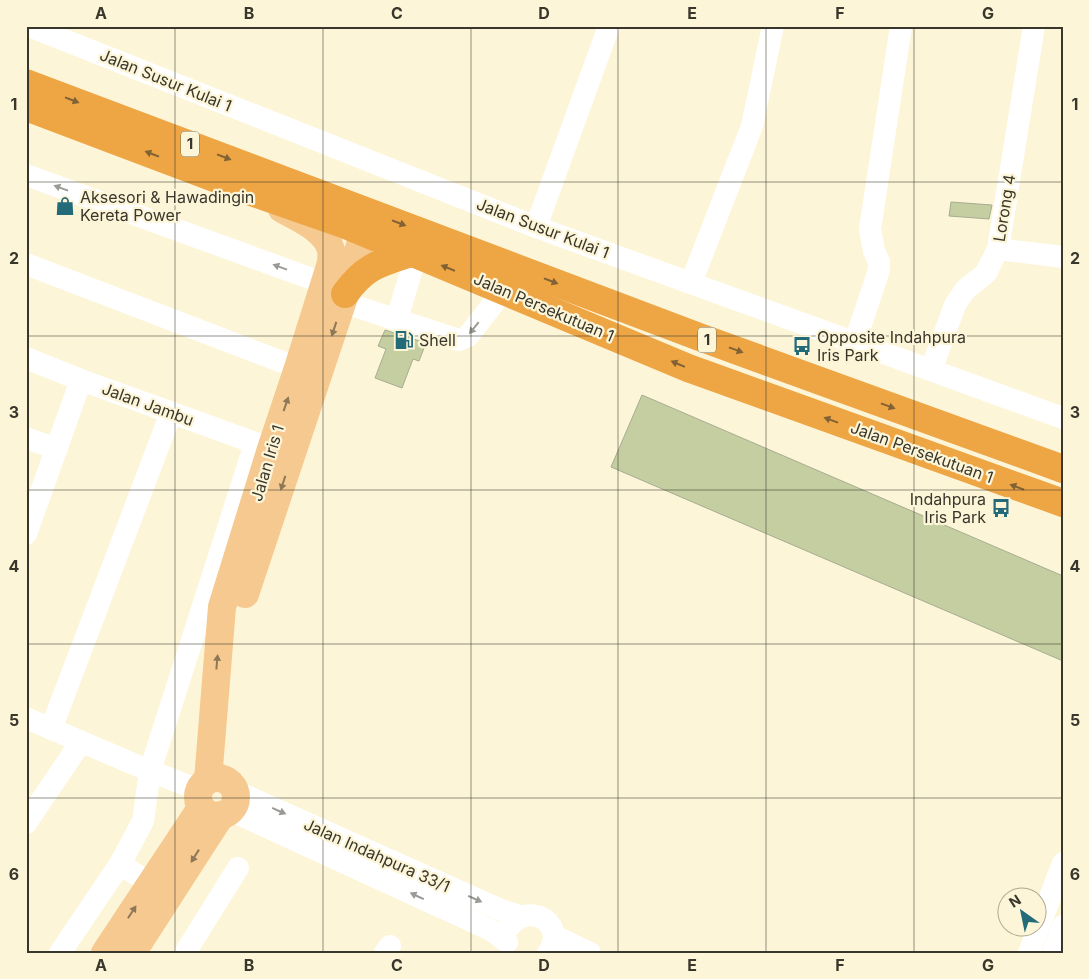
<svg xmlns="http://www.w3.org/2000/svg" width="1089" height="979" viewBox="0 0 1089 979" font-family="Inter,sans-serif">
  <style>
    .building { fill: #c4cea0; stroke: #a6ad92 }
    .lines { fill: none; stroke-linecap: round; stroke-linejoin: round }
    .minor { stroke: #fff; stroke-width: 22 }
    .major { stroke: #f5c98f; stroke-width: 28 }
    .highway { stroke: #eea544; stroke-width: 28 }
    .oneway { fill: #816235 }
    .oneway2 { fill: #9c9a95 }
    .oneway3 { fill: #8e7858 }
    .grid { fill: none; stroke: #39362b; stroke-width: 1; stroke-opacity: 0.55 }
    .labels { text-anchor: middle; stroke-width: 4.5; stroke-linejoin: round; paint-order: stroke }
    .shield { fill: #fdf5d8; stroke: #746f5f; stroke-width: 1 }
    .shield-label { font-size: 15px; font-weight: bold; fill: #39362b }
    .street-label { font-size: 16px; fill: #39362b; stroke: #fdf5d8 }
    .poi-label { font-size: 16px; fill: #39362b; stroke: #fdf5d8; text-anchor: start }
    .neatline { fill: none; stroke: #39362b; stroke-width: 2 }
    .grid-label { font-size: 16px; text-anchor: middle; font-weight: bold; fill: #39362b }
  </style>
  <rect width="100%" height="100%" fill="#fdf5d8"/>
  <g class="building">
    <path d="M951,202L992,205L989,219L949,216Z"/>
    <path d="M385,330L426,343L419,361L413,359L402,388L375,378L386,349L378,346Z"/>
    <path d="M642,395L1063,576V661L611,467Z"/>
  </g>
  <g class="lines">
    <g class="minor">
      <path d="M29,26L536,227L1063,418"/>
      <path d="M26,175L326,284"/>
      <path d="M536,227L609,26"/>
      <path d="M998,249L1063,257"/>
      <path d="M26,264L298,368"/>
      <path d="M691,283L752,126L773,26"/>
      <path d="M342,302L459,340L468,336L504,290"/>
      <path d="M397,319L416,255"/>
      <path d="M855,342L879,270V262L874,251L870,229L901,26"/>
      <path d="M26,358L81,380L269,448"/>
      <path d="M931,370L955,305L965,290L986,273L998,249L1034,26"/>
      <path d="M26,438L57,449"/>
      <path d="M26,534L81,380"/>
      <path d="M26,718L150,771L199,790"/>
      <path d="M51,729L171,413"/>
      <path d="M235,791L501,910L520,916"/>
      <path d="M230,810L491,930L507,942"/>
      <path d="M26,823L81,742"/>
      <path d="M120,864L165,893"/>
      <path d="M509,927C531,899 568,926 548,953"/>
      <path d="M554,936L590,953"/>
      <path d="M60,953L120,864L143,821L150,771L255,444"/>
      <path d="M185,953L238,868"/>
      <path d="M385,953L390,946"/>
      <path d="M1029,953L1063,863"/>
      <path d="M1053,953L1063,926"/>
    </g>
    <g class="major">
      <path d="M245,594L345,294L364,232"/>
      <circle cx="217" cy="797" r="19"/>
      <path d="M208,780L222,607L271,449L298,368L331,263C331,259 332,254 331,250C326,230 299,218 282,209"/>
      <path d="M105,953L201,808"/>
      <path d="M132,953L221,815"/>
    </g>
    <g class="highway">
      <path d="M26,83L702,338L1063,469"/>
      <path d="M26,107L251,192L346,225L688,368L1063,503"/>
      <path d="M345,294C365,266 380,263 411,253"/>
    </g>
  </g>
  <defs><path id="oneway-solid" d="M-6-.8H1V-3.2L6.5 0L1 3.2V.8H-6Z" transform="scale(1.25)"/></defs>
  <g class="oneway">
    <use href="#oneway-solid" transform="translate(72 100) rotate(21)"/>
    <use href="#oneway-solid" transform="translate(152 154) rotate(-159)"/>
    <use href="#oneway-solid" transform="translate(224 157) rotate(21)"/>
    <use href="#oneway-solid" transform="translate(399 223) rotate(21)"/>
    <use href="#oneway-solid" transform="translate(448 268) rotate(-158)"/>
    <use href="#oneway-solid" transform="translate(551 281) rotate(21)"/>
    <use href="#oneway-solid" transform="translate(736 350) rotate(20)"/>
    <use href="#oneway-solid" transform="translate(678 364) rotate(-157)"/>
    <use href="#oneway-solid" transform="translate(888 406) rotate(20)"/>
    <use href="#oneway-solid" transform="translate(831 420) rotate(-160)"/>
    <use href="#oneway-solid" transform="translate(1017 487) rotate(-160)"/>
  </g>
  <g class="oneway2">
    <use href="#oneway-solid" transform="translate(61 188) rotate(-160)"/>
    <use href="#oneway-solid" transform="translate(280 267) rotate(-160)"/>
    <use href="#oneway-solid" transform="translate(474 328) rotate(129)"/>
    <use href="#oneway-solid" transform="translate(279 811) rotate(24)"/>
    <use href="#oneway-solid" transform="translate(417 896) rotate(-155)"/>
    <use href="#oneway-solid" transform="translate(475 899) rotate(24)"/>
  </g>
  <g class="oneway3">
    <use href="#oneway-solid" transform="translate(334 329) rotate(108)"/>
    <use href="#oneway-solid" transform="translate(286 404) rotate(-71)"/>
    <use href="#oneway-solid" transform="translate(283 483) rotate(108)"/>
    <use href="#oneway-solid" transform="translate(217 662) rotate(-85)"/>
    <use href="#oneway-solid" transform="translate(195 856) rotate(122)"/>
    <use href="#oneway-solid" transform="translate(132 912) rotate(-57)"/>
  </g>
  <path class="grid" d="M175,26V953M323,26V953M471,26V953M618,26V953M766,26V953M914,26V953M26,182H1063M26,336H1063M26,490H1063M26,644H1063M26,798H1063"/>
  <defs>
    <g id="shop-bare" transform="scale(1.5)"><path d="M-5-2.5h2.3a2.7 3.5 0 0 1 5.4 0H5L5.5 6h-11ZM-1.5-2.5h3a1.5 2.3 0 0 0-3 0Z" fill="#246b79" stroke="#fdf5d8" stroke-width="2.5" paint-order="stroke"/></g>
    <g id="fuel-bare" transform="scale(1.5)"><path d="M-5.5-6h7V0h2V4h1.3V-2.5L3-4.5l.8-.8L6-3V5H2.5V1h-1V6h-7ZM-4.2-4.7v3.2H.2V-4.7Z" fill="#246b79" stroke="#fdf5d8" stroke-width="2.5" paint-order="stroke"/></g>
    <g id="bus-bare" transform="scale(1.5)"><path d="M-5-6H5V4H4V6H2V4H-2V6H-4V4H-5ZM-3.5-4V0h7V-4ZM-3.5 1.2v1.5H-2V1.2ZM2 1.2v1.5H3.5V1.2Z" fill="#246b79" stroke="#fdf5d8" stroke-width="2.5" paint-order="stroke"/></g>
  </defs>
  <g fill-rule="evenodd">
    <use href="#shop-bare" x="65" y="206"/>
    <use href="#fuel-bare" x="404" y="340"/>
    <use href="#bus-bare" x="802" y="346"/>
    <use href="#bus-bare" x="1001" y="508"/>
  </g>
  <g class="labels">
    <g class="shield">
      <rect x="181" y="131.5" width="18" height="25" rx="4"/>
      <rect x="698" y="327.5" width="18" height="25" rx="4"/>
    </g>
    <g class="shield-label">
      <text x="190" y="149">1</text>
      <text x="707" y="345">1</text>
    </g>
    <g class="street-label">
      <text transform="translate(166 80) rotate(22)" y="6">Jalan Susur Kulai 1</text>
      <text transform="translate(1004 208) rotate(-81)" y="6">Lorong 4</text>
      <text transform="translate(543 228) rotate(21)" y="6">Jalan Susur Kulai 1</text>
      <text transform="translate(544 307) rotate(23)" y="6">Jalan Persekutuan 1</text>
      <text transform="translate(148 404) rotate(20)" y="6">Jalan Jambu</text>
      <text transform="translate(922 452) rotate(20)" y="6">Jalan Persekutuan 1</text>
      <text transform="translate(267 463) rotate(-73)" y="6">Jalan Iris 1</text>
      <text transform="translate(377 855) rotate(24)" y="6">Jalan Indahpura 33/1</text>
    </g>
    <g class="poi-label">
      <text x="80" y="203">Aksesori &amp; Hawadingin<tspan x="80" dy="18">Kereta Power</tspan></text>
      <text x="817" y="343">Opposite Indahpura<tspan x="817" dy="18">Iris Park</tspan></text>
      <text x="419" y="346">Shell</text>
      <text x="986" y="505" text-anchor="end">Indahpura<tspan x="986" dy="18">Iris Park</tspan></text>
    </g>
  </g>
  <rect width="1089" height="979" fill="none" stroke="#fdf5d8" stroke-width="55"/>
  <g transform="translate(1022 912) rotate(327)"><circle r="24" fill="#fdf5d8" stroke="#afa993"/>
  <path d="M0-4L9 19L0 12L-9 19Z" fill="#246b79"/>
  <text y="-8" font-size="14" font-weight="bold" text-anchor="middle" fill="#39362b">N</text>
  </g>
  <rect x="28" y="28" width="1034" height="924" class="neatline"/>
  <g class="grid-label">
    <text x="101" y="19">A</text>
    <text x="249" y="19">B</text>
    <text x="397" y="19">C</text>
    <text x="544" y="19">D</text>
    <text x="692" y="19">E</text>
    <text x="840" y="19">F</text>
    <text x="988" y="19">G</text>
    <text x="14" y="110">1</text>
    <text x="1075" y="110">1</text>
    <text x="14" y="264">2</text>
    <text x="1075" y="264">2</text>
    <text x="14" y="418">3</text>
    <text x="1075" y="418">3</text>
    <text x="14" y="572">4</text>
    <text x="1075" y="572">4</text>
    <text x="14" y="726">5</text>
    <text x="1075" y="726">5</text>
    <text x="14" y="880">6</text>
    <text x="1075" y="880">6</text>
    <text x="101" y="971">A</text>
    <text x="249" y="971">B</text>
    <text x="397" y="971">C</text>
    <text x="544" y="971">D</text>
    <text x="692" y="971">E</text>
    <text x="840" y="971">F</text>
    <text x="988" y="971">G</text>
  </g>
</svg>
